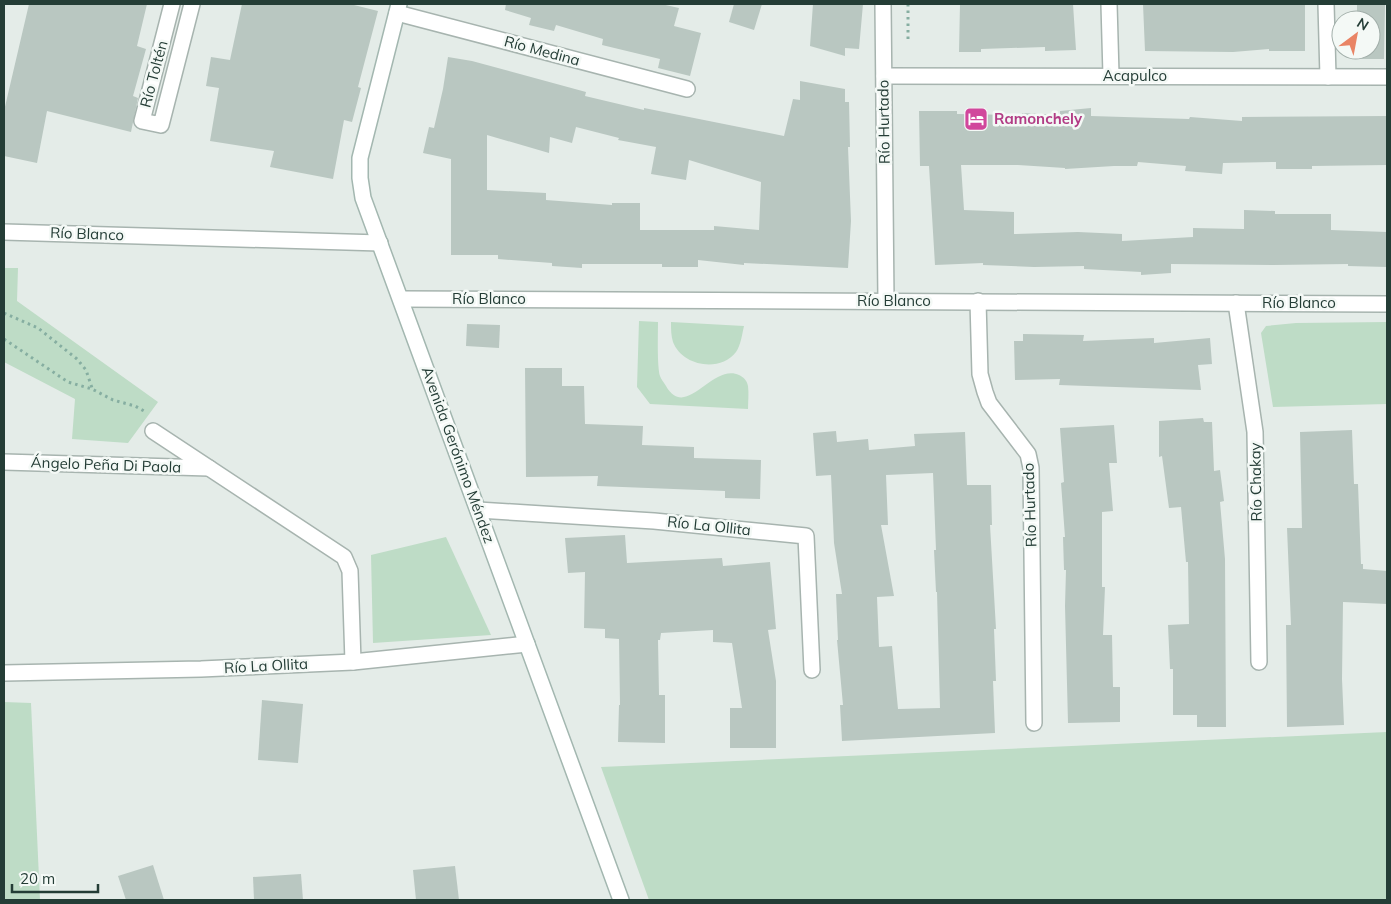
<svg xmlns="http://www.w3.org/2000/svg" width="1391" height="904" viewBox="0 0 1391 904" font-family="Mulish,sans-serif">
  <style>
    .green { fill: #bedcc6 }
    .building { fill: #b9c7c1; fill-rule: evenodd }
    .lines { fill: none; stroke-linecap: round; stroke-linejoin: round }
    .street-casing { stroke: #a7b4af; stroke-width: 18 }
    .secondary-casing { stroke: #a3b7b0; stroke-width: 18 }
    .path { stroke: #86aea1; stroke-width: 3; stroke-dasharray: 2.5 4; stroke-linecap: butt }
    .street { stroke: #fff; stroke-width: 15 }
    .secondary { stroke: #fff; stroke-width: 15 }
    .labels { text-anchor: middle; stroke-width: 5; stroke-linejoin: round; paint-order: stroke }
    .street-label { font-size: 15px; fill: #243d36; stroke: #f4f9f6 }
    .hotel-label { font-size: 15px; font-weight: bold; fill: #b23c85; stroke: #f4f9f6; text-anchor: start }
  </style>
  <rect width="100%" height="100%" fill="#e4ece8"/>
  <g class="green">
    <path d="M4,268H18L17,301L158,402L128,443L72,439L75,399L4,362Z"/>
    <path d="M639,321L658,322C658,334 657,366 660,376C661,379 664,383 666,386C686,421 712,363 739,375C743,377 747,380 748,386C749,393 748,402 748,409L650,404L637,387Z"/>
    <path d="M671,322L744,326C742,334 741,345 736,352C720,373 682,366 673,342C671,336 671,329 671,322Z"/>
    <path d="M1387,322V404L1273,407L1261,333L1266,326L1296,323Z"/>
    <path d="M446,537L491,635L373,643L371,555Z"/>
    <path d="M4,702L31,703L40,900H4Z"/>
    <path d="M1387,732V900H649L601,767Z"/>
  </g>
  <g class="building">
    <path d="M29,4H147L137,46L146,49L133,96L138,98L131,132L47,111L37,163L4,156V111Z"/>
    <path d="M242,4H350L378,11L358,87L361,88L352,122L344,120L333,179L270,167L274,151L210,141L219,88L206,86L211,57L230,60Z"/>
    <path d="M506,4H661L679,8L674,26L701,33L690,76L658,68L660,59L602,45L603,39L556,25L554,31L529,25L531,18L505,10Z"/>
    <path d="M734,4H762L754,30L729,22Z"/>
    <path d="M813,4H863L859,49L845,48V56L810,46Z"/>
    <path d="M960,4H1073L1076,50L1045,51V47L981,49V52H959Z"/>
    <path d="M1143,4H1305V51H1269V49L1233,52L1145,51Z"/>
    <path d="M1357,4L1385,5L1384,59H1356V50H1371V20H1357Z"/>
    <path d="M448,57L472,61L586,92L585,96L644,110V108L784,136L793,99L800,100V81L845,89V102H849L850,147H848L851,221L848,268L744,263V265L698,260V267H662V264H582V268L552,266V263L498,259V255H451V159L423,153L429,127L434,128L443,89ZM576,127L619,138L618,140L656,147L651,174L686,180L689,160L761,182L759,230L714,226V230H640V203H612V205L546,200V193L487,190V135L549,153L550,137L572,143Z"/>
    <path d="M1091,108V116L1189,119L1190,117L1242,121V117L1387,116V165L1312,166V169H1276V162L1223,163L1222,174L1185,171L1186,166L1138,162L1137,166H1114L1065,169V168L1018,165H961L964,210L1014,212V234L1078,232L1122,234V241L1193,237V228L1244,229V210L1275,211V214H1331V230L1387,232V267L1348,266V264L1274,265L1171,264V273L1141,275V272L1084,269V266L1034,267L983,265V263L935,265L929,166H920L919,111H957V114L1022,115V113L1060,115V111Z"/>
    <path d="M467,324L500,325L499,348L466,346Z"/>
    <path d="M1023,334L1084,335L1083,341L1154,338V343L1210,338L1212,364L1198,365L1201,390L1059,385L1060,379L1015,380L1014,341H1023Z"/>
    <path d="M525,368H562V386H584L585,424L643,426L642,445L694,447V458L761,460L760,499L725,498V491L597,486L598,476L526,477Z"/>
    <path d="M1203,418L1204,422H1212L1214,471L1220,470L1224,501L1220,502L1225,559L1226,727H1197V715H1173V669H1170L1168,625L1189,624L1188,562H1186L1181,507L1169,508L1162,456L1159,457V421Z"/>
    <path d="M1114,425L1117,463H1109L1113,511L1102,512V587H1105L1103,635H1112L1113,687H1120V722L1068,723L1065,606L1066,570H1064L1063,537H1065L1061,483L1064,482L1060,428Z"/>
    <path d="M1352,430L1354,484H1358L1361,564H1363V569L1387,571V604L1343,602L1342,679L1344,725L1287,727L1286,625H1291L1287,528H1302L1300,432Z"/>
    <path d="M836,431L837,442L868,439L869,450L915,446L914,434L965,432L967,485H991L992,525H990L996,629H994L996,681H993L995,733L842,741L840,705H843L837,640H838L836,594H842L834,543L831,475L816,476L813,433ZM933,473L936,550H934L936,592H937L940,708L898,709L892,646L879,647L877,597L894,596L881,525H888L886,475Z"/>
    <path d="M625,535L627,563L722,558L723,566L770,562L776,629L768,630L776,681V748H730V708H742L732,643L713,642V630L661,633L660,640H658L659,695H665V743L618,742L619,705H620L619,639L605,638V629L584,628L585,572L568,573L565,538Z"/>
    <path d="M262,700L303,704L298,763L258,760Z"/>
    <path d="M153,865L164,900H126L118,876Z"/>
    <path d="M455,866L459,900H416L413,870Z"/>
    <path d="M301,874L303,900H254L253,877Z"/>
  </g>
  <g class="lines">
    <g class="street-casing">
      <g id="street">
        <path d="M172,4L142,121L161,125L192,4"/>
        <path d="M883,4L886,301"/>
        <path d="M1109,4L1111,75"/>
        <path d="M1326,4L1328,77"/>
        <path d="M397,13L687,89"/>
        <path d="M884,76L1387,77"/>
        <path d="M4,232L380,243"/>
        <path d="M401,299L1387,304"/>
        <path d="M978,301L980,374L985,392L989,403L1028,454L1031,468L1034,723"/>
        <path d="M1236,303L1255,432L1259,662"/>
        <path d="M153,431L344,557L350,571L353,662"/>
        <path d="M4,462L209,468"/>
        <path d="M478,510L654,521L806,536L812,670"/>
        <path d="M4,673L201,669L353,662L527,644"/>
      </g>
    </g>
    <g class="secondary-casing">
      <path id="secondary" d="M399,4L360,158V178L363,198L621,900"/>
    </g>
    <g class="path">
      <path d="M908,4V41"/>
      <path d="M4,313L38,328L77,359L86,370L92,388"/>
      <path d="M4,339L68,382L92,389L113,400L135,406L144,411"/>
    </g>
    <use href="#street" class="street"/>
    <use href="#secondary" class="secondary"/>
  </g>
  <defs>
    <g id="hotel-square" transform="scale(1.25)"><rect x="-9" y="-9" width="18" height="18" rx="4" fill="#d1479c" stroke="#f4f9f6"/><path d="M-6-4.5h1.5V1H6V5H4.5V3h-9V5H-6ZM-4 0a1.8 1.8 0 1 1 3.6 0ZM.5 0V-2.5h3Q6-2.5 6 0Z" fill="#fff"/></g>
  </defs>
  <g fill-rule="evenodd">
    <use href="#hotel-square" x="976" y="119"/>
  </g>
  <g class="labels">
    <g class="street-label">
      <text transform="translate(542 51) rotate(15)" y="5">Río Medina</text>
      <text transform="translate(154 74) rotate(-75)" y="5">Río Toltén</text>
      <text x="1135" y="81">Acapulco</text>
      <text transform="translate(884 122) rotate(-91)" y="5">Río Hurtado</text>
      <text transform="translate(87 234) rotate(2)" y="5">Río Blanco</text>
      <text x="489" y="304">Río Blanco</text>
      <text x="894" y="306">Río Blanco</text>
      <text x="1299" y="308">Río Blanco</text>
      <text transform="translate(458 455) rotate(70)" y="5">Avenida Gerónimo Méndez</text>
      <text transform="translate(106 465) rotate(2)" y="5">Ángelo Peña Di Paola</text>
      <text transform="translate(1256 482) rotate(-91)" y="5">Río Chakay</text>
      <text transform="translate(1030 505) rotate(-92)" y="5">Río Hurtado</text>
      <text transform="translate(709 526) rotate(6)" y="5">Río La Ollita</text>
      <text transform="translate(266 666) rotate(-3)" y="5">Río La Ollita</text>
    </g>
    <g class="hotel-label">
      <text x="994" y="124">Ramonchely</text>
    </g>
  </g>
  <rect width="1391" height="904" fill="none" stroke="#243d36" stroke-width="10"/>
  <g transform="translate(1356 35) rotate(32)"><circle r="24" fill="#f4f9f6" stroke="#a1aea9"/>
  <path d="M0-4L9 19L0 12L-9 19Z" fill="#e98465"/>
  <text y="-8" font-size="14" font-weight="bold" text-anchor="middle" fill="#243d36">N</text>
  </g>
  <path d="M12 884v8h86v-8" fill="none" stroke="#243d36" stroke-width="2.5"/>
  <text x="20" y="884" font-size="15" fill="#243d36" stroke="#f4f9f6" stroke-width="4" paint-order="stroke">20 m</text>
</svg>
